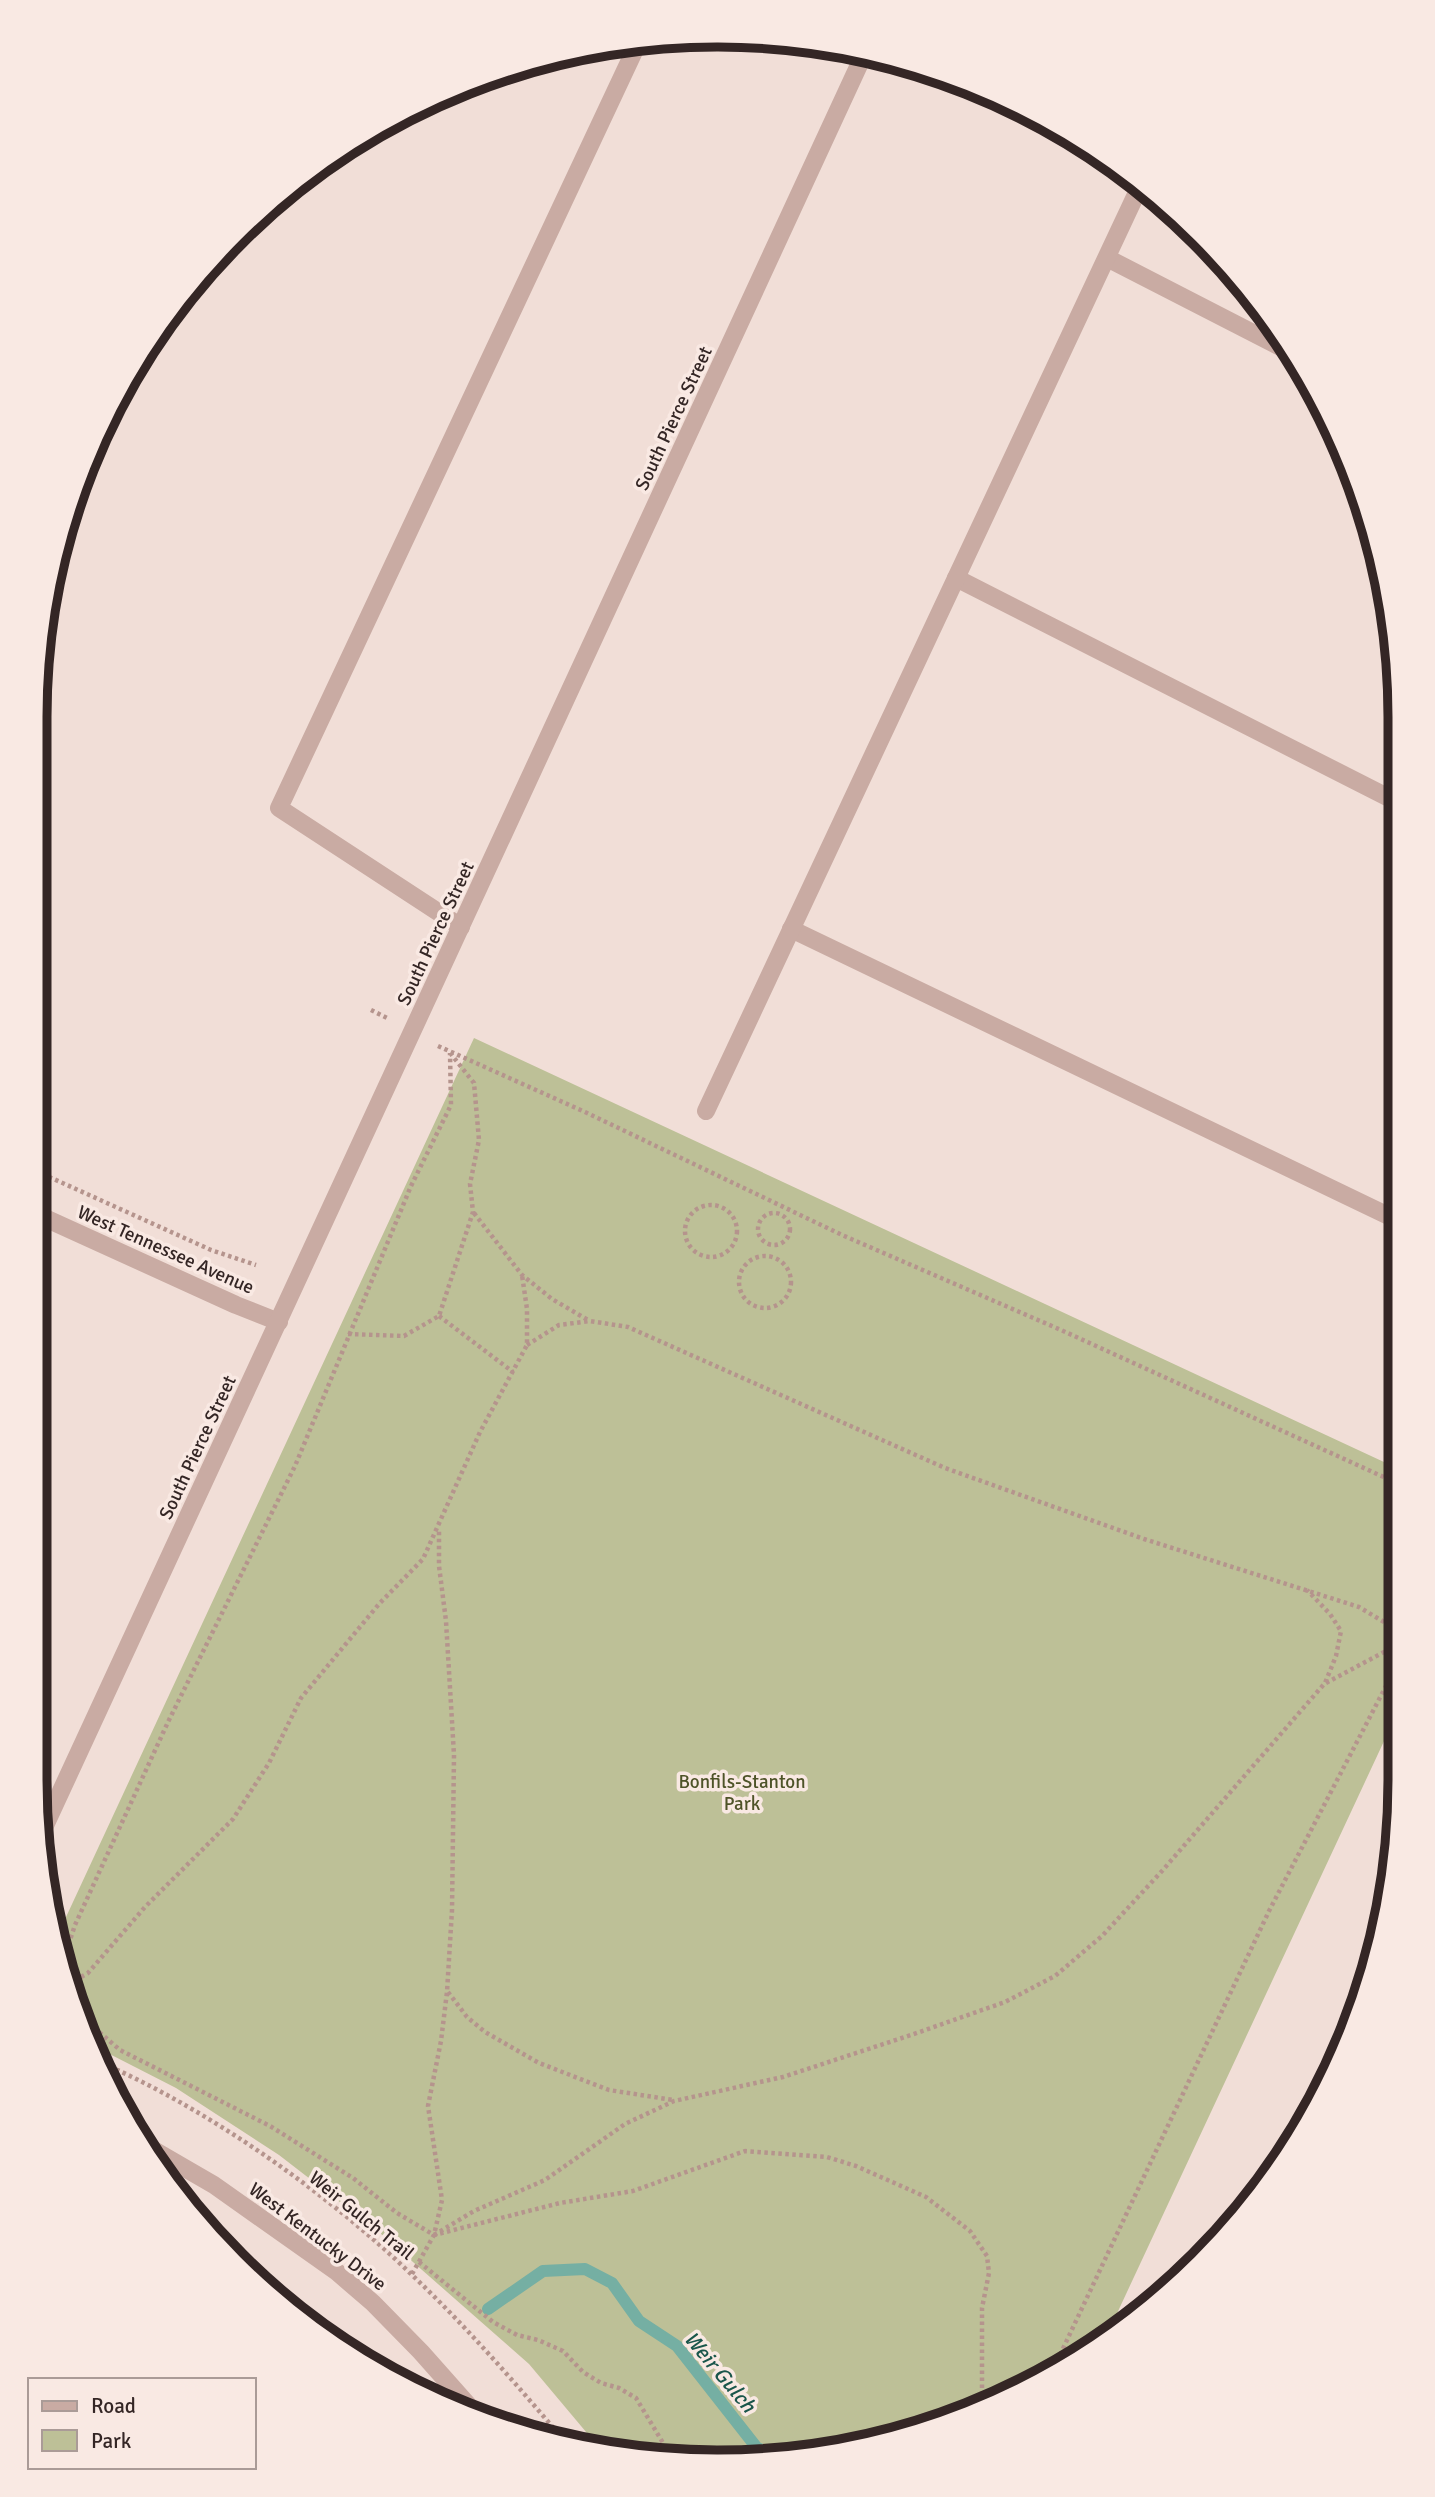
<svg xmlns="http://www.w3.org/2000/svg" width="1435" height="2497" viewBox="0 0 1435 2497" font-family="Signika,sans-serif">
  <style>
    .green { fill: #bdc097 }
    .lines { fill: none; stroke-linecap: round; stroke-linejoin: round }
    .stream { stroke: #75afa3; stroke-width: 12 }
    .path { stroke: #b5948d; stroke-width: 4.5; stroke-dasharray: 3.5 3.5; stroke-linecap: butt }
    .minor { stroke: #c9aba3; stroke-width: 18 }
    .labels { text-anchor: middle; stroke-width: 7; stroke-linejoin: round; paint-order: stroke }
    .street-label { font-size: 19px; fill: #342625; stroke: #f9e9e3 }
    .park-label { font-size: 19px; fill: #4e5328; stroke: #f9e9e3 }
    .water-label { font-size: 21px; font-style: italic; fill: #1a564b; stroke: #f9e9e3 }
    .rim { fill: none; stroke: #342625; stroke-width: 9 }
  </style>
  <rect width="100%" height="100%" fill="#f1ded7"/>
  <path class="green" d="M474,1038L1399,1469V1709L1106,2337L1059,2370L978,2410L851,2449L762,2461L629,2456L602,2451L529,2364L380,2233L279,2155L176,2088L90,2044L71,1999L60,1930Z"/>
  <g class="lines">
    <path class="stream" d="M488,2309L543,2271L585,2269L612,2283L639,2321L677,2346L757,2448L785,2458"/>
    <g class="path">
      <path d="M371,1010L387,1018"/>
      <path d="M438,1046L585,1112L842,1235L1061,1330L1399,1484"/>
      <path d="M36,1171L211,1250L256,1265"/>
      <circle cx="711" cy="1231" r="26"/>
      <path d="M474,1213L522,1275L552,1299L588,1320"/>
      <circle cx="774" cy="1229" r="16"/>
      <circle cx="765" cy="1282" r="26"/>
      <path d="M439,1316L513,1372"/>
      <path d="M348,1334L404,1336L439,1316L473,1212L470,1184L479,1140L474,1083L451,1054"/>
      <path d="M527,1345L559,1325L590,1321L628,1327L945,1468L1144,1539L1359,1607L1399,1631"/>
      <path d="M1326,1683L1399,1644"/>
      <path d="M64,1958L75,1925L168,1722L295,1466L411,1186L451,1105L450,1053"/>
      <path d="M69,1984L88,1973L145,1907L233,1819L269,1763L301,1698L379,1604L423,1559L480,1432L527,1345V1309L522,1275"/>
      <path d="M448,1992L467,2017L485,2032L539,2063L609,2090L673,2100"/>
      <path d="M78,2014L120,2050L270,2126L353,2178L397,2213L434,2235L560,2203L633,2191L745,2151L827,2157L856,2166L926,2197L970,2231L987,2256L989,2273L982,2308V2408"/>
      <path d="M97,2061C204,2106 329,2194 412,2275C467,2327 518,2386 567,2444"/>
      <path d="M434,2235L474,2211L545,2180L625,2124L674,2101L783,2077L911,2035L1005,2002L1055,1976L1102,1936L1162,1871L1325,1683L1336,1656L1341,1631L1330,1614L1307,1590"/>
      <path d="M419,2262L493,2322L517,2335L538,2340L563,2351L583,2372L601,2383L619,2388L636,2398L672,2458"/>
      <path d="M412,2274L434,2235L442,2200L428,2106L441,2041L447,1992L452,1910L454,1755L446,1621L439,1566V1529"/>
      <path d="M1051,2374L1269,1911L1399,1661"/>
    </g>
    <g class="minor">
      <path d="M1107,258L1290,352"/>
      <path d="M956,578L1399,803"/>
      <path d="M461,927L279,808L638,43"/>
      <path d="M791,929L1399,1221"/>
      <path d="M706,1111L1140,186"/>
      <path d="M36,1214L236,1305L279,1322"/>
      <path d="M43,1830L865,52"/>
      <path d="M145,2145L214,2185L337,2272L373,2303L421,2352L476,2414"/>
    </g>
  </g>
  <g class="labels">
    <g class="street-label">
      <text transform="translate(673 418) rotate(-65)" y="7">South Pierce Street</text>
      <text transform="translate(435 933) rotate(-65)" y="7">South Pierce Street</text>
      <text transform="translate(166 1249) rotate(24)" y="7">West Tennessee Avenue</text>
      <text transform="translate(197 1447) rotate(-65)" y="7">South Pierce Street</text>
      <text transform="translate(362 2215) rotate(39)" y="7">Weir Gulch Trail</text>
      <text transform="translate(318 2236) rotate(37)" y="7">West Kentucky Drive</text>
    </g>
    <g class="park-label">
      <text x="742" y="1788">Bonfils-Stanton<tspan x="742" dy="22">Park</tspan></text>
    </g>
    <g class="water-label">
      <text transform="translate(720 2372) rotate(50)" y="7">Weir Gulch</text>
    </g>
  </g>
  <path d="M0 0H1435V2497H0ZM717 47H718A670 670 0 0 1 1388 717V1780A670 670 0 0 1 718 2450H717A670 670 0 0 1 47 1780V717A670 670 0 0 1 717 47Z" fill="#f9e9e3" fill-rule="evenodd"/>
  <path class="rim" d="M717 47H718A670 670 0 0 1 1388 717V1780A670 670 0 0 1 718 2450H717A670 670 0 0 1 47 1780V717A670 670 0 0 1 717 47Z"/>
  <rect x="28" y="2378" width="228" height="91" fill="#f9e9e3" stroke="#aa9b97" stroke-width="2"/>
  <rect x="42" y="2401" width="35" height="10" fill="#c9aba3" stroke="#aa9b97" stroke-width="2"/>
  <text x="91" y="2413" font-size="21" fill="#342625">Road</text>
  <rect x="42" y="2430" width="35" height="21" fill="#bdc097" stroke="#aa9b97" stroke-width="2"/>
  <text x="91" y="2448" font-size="21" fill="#342625">Park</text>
</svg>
